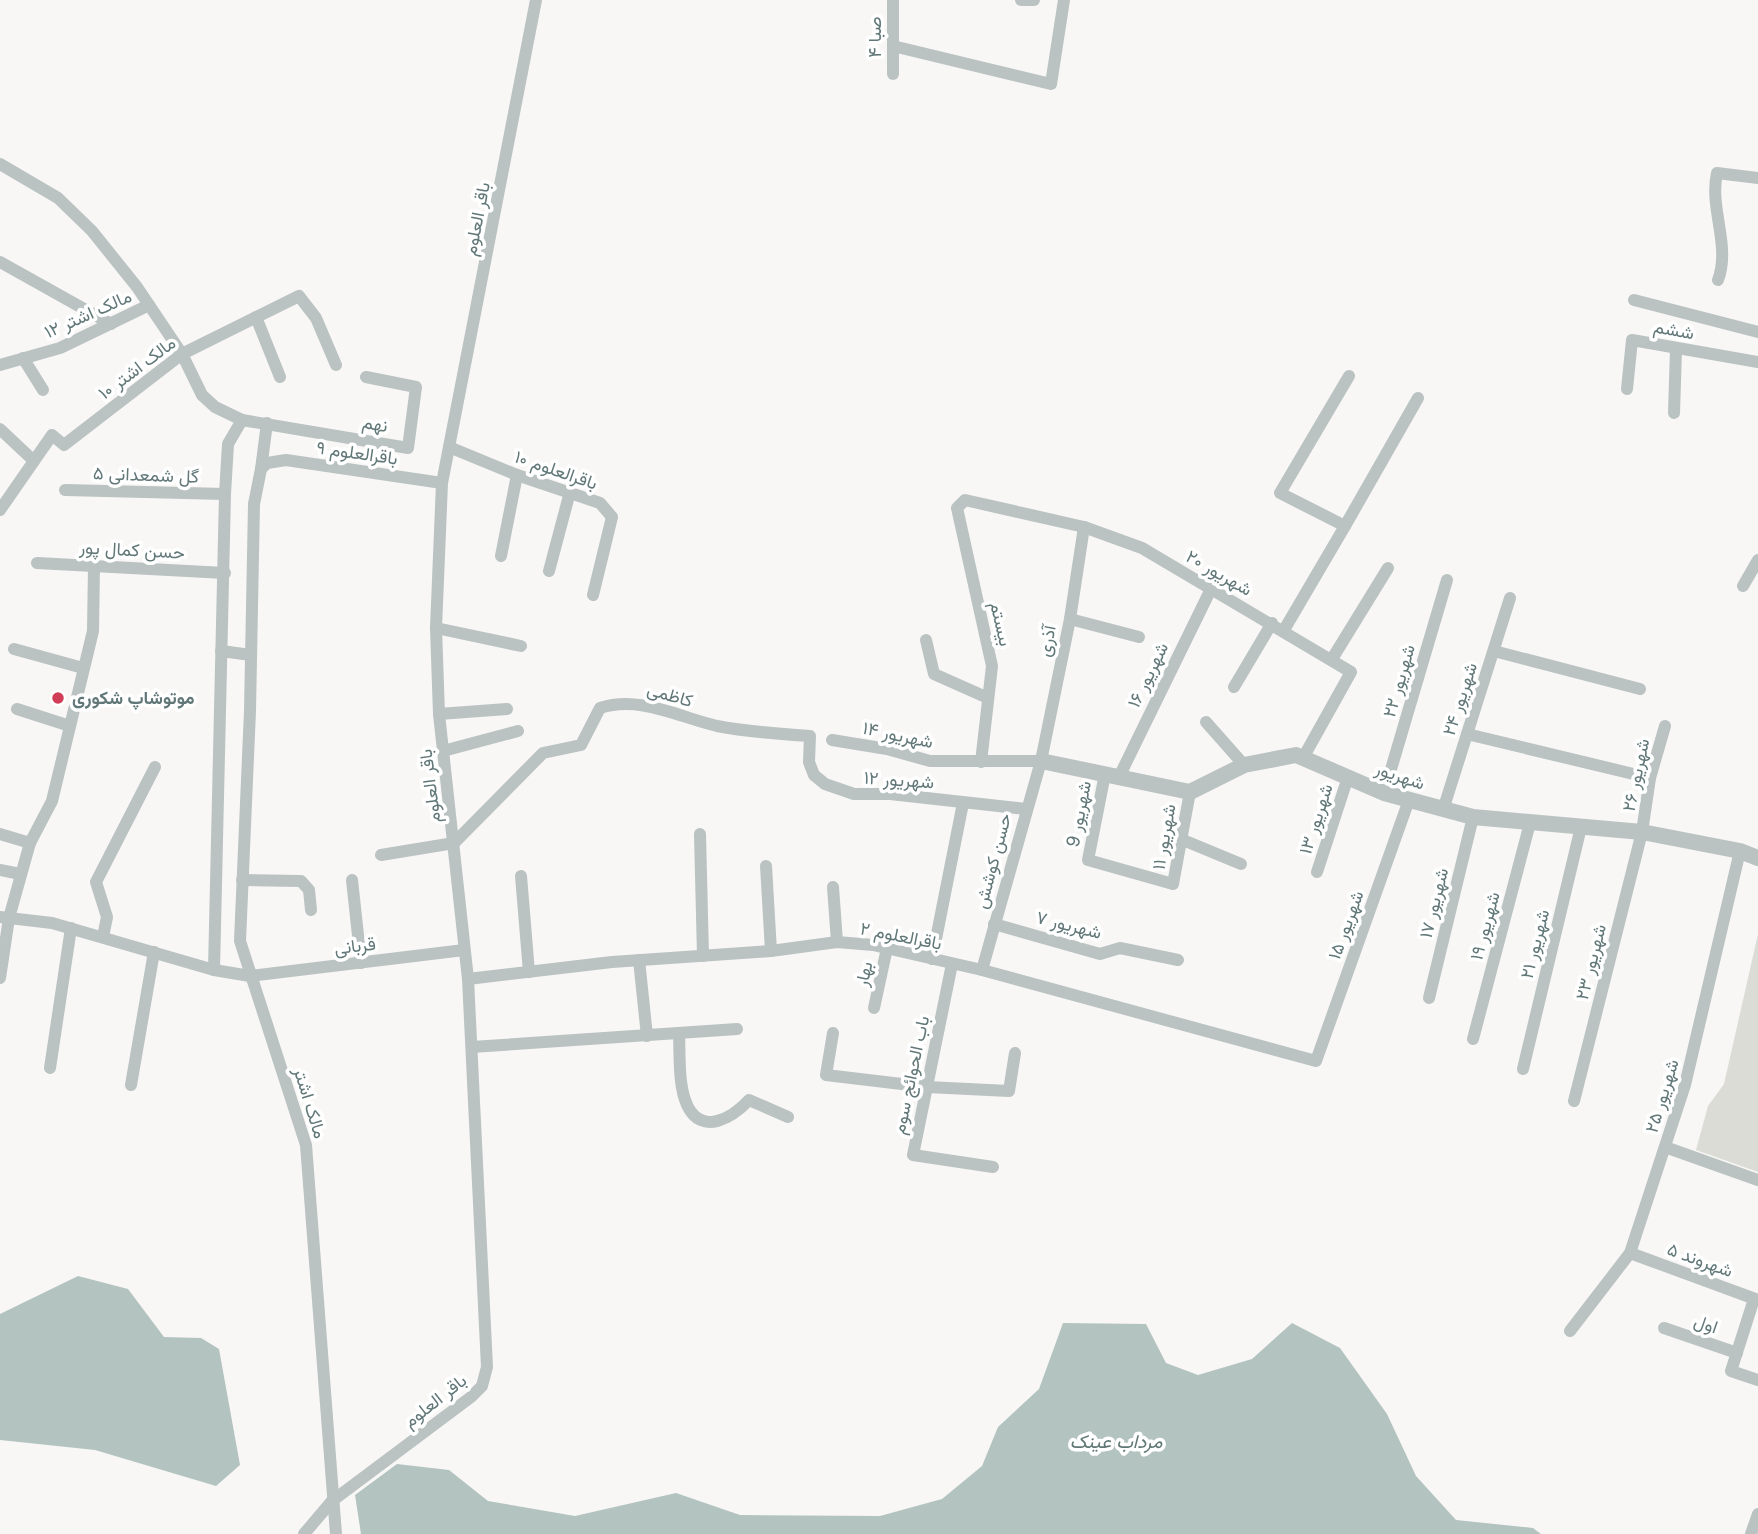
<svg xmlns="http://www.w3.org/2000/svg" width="1758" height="1534" viewBox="0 0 1758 1534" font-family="Inter,Vazirmatn,sans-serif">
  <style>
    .green { fill: #dadcd5 }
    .water { fill: #b3c3c0 }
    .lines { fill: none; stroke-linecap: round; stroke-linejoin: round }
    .minor { stroke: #bac2c2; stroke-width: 12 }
    .tertiary { stroke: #bac2c2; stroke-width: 16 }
    .poi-dot { fill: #cf3e56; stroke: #fff; stroke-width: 2.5 }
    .labels { text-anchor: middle; stroke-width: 7; stroke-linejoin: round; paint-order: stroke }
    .street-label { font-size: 18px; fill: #617778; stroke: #fff }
    .poi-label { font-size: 18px; font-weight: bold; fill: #617778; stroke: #fff; text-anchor: start }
    .water-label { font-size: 19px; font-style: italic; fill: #607875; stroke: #fff }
  </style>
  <rect width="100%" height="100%" fill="#f8f7f5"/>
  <path class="green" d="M1758,934V1172L1696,1150L1708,1106L1724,1084Z"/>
  <g class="water">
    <path d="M78,1276L128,1289L164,1337L201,1338L219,1349L240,1465L216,1486L95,1450L0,1440V1314Z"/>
    <path d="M1063,1323L1146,1324L1166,1363L1198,1375L1252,1359L1292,1323L1340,1348L1387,1414L1416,1476L1456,1520L1533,1528L1541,1534H361L355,1495L397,1464L449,1470L488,1501L575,1516L676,1493L740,1515L880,1516L942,1499L982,1466L998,1427L1039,1389Z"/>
  </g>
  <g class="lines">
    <g class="minor">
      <path d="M893,0V74"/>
      <path d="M1021,0H1034"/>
      <path d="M893,46L1051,84L1064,0"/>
      <path d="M0,164L58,198L92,231L137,287L182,354L202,395L215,407L242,420L408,448L416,387L366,377"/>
      <path d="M0,262L111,324"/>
      <path d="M1718,280C1731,245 1709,209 1717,173L1758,178"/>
      <path d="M1634,300L1758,332"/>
      <path d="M256,317L280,377"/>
      <path d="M23,358L43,390"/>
      <path d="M0,365L60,348L149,305"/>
      <path d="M1627,389L1632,340L1758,362"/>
      <path d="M1674,413L1676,349"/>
      <path d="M0,429L34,461"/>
      <path d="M449,447L517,475L600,503L612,517L593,595"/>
      <path d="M261,469L267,423"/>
      <path d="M65,490L225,494"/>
      <path d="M0,510L52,435L64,445L182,354L299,296L316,318L336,365"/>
      <path d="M1345,526L1418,398"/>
      <path d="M501,556L517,475"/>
      <path d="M37,563L225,573"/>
      <path d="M549,571L570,492"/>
      <path d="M1743,586L1758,560"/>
      <path d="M1070,619L1139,637"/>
      <path d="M436,628L521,646"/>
      <path d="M1284,630L1345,526L1280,493L1349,376"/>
      <path d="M926,640L934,674L988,698"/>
      <path d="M14,649L83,668"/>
      <path d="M221,651L251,655"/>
      <path d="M1494,651L1640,689"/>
      <path d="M1332,659L1388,568"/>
      <path d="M1234,687L1272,623"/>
      <path d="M17,709L70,726"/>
      <path d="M439,714L507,709"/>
      <path d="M1206,722L1244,765"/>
      <path d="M1467,734L1650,778"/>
      <path d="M832,740L887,749L930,761H1041"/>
      <path d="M443,751L518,731"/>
      <path d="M981,762L992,666L957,508L965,500L1084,527L1142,548L1351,672L1303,758"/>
      <path d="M1105,774L1088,860L1173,884L1190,792"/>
      <path d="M1119,777L1211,589"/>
      <path d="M1384,793L1447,580"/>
      <path d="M1443,810L1510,598"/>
      <path d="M0,834L30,843L9,918L0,978"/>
      <path d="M700,834L703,956"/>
      <path d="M1183,840L1241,864"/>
      <path d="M30,843L52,801L93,631L94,566"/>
      <path d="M381,855L454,843L543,753L581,745L600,708C639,695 679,717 717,726C748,732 779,734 810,736L809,762L814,775L825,784L854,794H890L1026,809"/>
      <path d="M766,866L771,951"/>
      <path d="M0,870L20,874"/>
      <path d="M1317,872L1348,777"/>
      <path d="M521,876L529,972"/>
      <path d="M242,880L301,881L309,890L311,910"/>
      <path d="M352,880L361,963"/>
      <path d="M833,887L837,942"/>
      <path d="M0,917L52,923L214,970L250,976L464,950"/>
      <path d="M994,924L1100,954L1120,948L1178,960"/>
      <path d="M103,937L107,917L96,882L155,767"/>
      <path d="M932,959L963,803"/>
      <path d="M639,960L647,1036"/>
      <path d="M952,964L913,1155L993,1167"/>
      <path d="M214,970L225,494L228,444L242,420"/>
      <path d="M982,970L1041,761L1070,619L1084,527"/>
      <path d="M468,979L612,962L771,951L837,942L873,945L982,970L1316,1061L1409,800"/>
      <path d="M1429,998L1473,817"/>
      <path d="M874,1008L887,948"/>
      <path d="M833,1033L826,1075L927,1087L1009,1091L1015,1053"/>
      <path d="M679,1034C680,1055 678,1085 687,1105C702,1137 733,1117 749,1100L788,1117"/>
      <path d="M1473,1039L1530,823"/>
      <path d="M472,1047L737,1029"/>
      <path d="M50,1068L71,928"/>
      <path d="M1523,1069L1581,827"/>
      <path d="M131,1085L154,952"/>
      <path d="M1574,1101L1642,832L1650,778L1665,726"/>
      <path d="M1665,1147L1758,1180"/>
      <path d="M1630,1253L1758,1300"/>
      <path d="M1754,1299L1731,1371L1758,1380"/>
      <path d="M1664,1328L1737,1353"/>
      <path d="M1570,1331L1630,1253L1685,1085L1740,851"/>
      <path d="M304,1534L332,1501L471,1397L482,1386L487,1367L468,979L439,714L436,628L442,483L536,0"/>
      <path d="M336,1534L306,1145L240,941L250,711L254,504L261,469L267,463L286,460L442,483"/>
      <path d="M1751,1534L1758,1514"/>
    </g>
    <path class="tertiary" d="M1041,761L1190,792L1244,765L1296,755L1384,793L1473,817L1642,832L1740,851L1758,858"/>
  </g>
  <circle class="poi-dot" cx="58" cy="698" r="7"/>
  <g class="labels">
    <g class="street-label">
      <text transform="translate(875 37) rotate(-90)" y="6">صبا ۴</text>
      <text transform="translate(477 219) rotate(-79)" y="6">باقر العلوم</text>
      <text transform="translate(88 314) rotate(-24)" y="6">مالک اشتر ۱۲</text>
      <text transform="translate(1674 330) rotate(10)" y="6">ششم</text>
      <text transform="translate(137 368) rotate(-37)" y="6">مالک اشتر ۱۰</text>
      <text transform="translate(375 424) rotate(10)" y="6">نهم</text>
      <text transform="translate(357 453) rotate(8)" y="6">باقرالعلوم ۹</text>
      <text transform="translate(556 470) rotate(19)" y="6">باقرالعلوم ۱۰</text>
      <text transform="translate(146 475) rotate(2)" y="6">گل شمعدانی ۵</text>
      <text transform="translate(132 550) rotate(3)" y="6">حسن کمال پور</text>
      <text transform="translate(1219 573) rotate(30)" y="6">شهریور ۲۰</text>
      <text transform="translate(1001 624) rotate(77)" y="6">بیستم</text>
      <text transform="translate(1047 641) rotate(-79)" y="6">آذری</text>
      <text transform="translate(1148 675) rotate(-64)" y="6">شهریور ۱۶</text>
      <text transform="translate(1399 681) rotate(-74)" y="6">شهریور ۲۲</text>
      <text transform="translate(670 695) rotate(16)" y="6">کاظمی</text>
      <text transform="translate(1460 699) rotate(-72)" y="6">شهریور ۲۴</text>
      <text transform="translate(898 735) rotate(12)" y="6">شهریور ۱۴</text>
      <text transform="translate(1636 775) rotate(-78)" y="6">شهریور ۲۶</text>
      <text transform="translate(1400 776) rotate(19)" y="6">شهریور</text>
      <text transform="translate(899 780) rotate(4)" y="6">شهریور ۱۲</text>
      <text transform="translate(430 786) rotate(-97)" y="6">باقر العلوم</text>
      <text transform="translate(1079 814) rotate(-79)" y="6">شهریور 9</text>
      <text transform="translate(1316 819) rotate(-72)" y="6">شهریور ۱۳</text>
      <text transform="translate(1164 837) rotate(-80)" y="6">شهریور ۱۱</text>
      <text transform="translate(993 861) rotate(-75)" y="6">حسن کوشش</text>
      <text transform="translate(1434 903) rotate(-76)" y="6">شهریور ۱۷</text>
      <text transform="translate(1069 925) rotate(14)" y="6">شهریور ۷</text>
      <text transform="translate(1346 925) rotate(-70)" y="6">شهریور ۱۵</text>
      <text transform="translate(1485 926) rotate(-75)" y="6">شهریور ۱۹</text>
      <text transform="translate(901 936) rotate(11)" y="6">باقرالعلوم ۲</text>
      <text transform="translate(1535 944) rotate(-76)" y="6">شهریور ۲۱</text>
      <text transform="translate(355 946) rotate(-7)" y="6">قربانی</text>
      <text transform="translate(1591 962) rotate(-76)" y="6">شهریور ۲۳</text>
      <text transform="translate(864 974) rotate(-78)" y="6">بهار</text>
      <text transform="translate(911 1075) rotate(-78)" y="6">باب الحوائج سوم</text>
      <text transform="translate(1662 1096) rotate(-73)" y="6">شهریور ۲۵</text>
      <text transform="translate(310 1103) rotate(73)" y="6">مالک اشتر</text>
      <text transform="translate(1700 1260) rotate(20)" y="6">شهروند ۵</text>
      <text transform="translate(1706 1324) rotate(19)" y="6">اول</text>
      <text transform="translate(435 1401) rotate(-38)" y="6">باقر العلوم</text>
    </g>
    <g class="poi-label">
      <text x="72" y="704">موتوشاپ شکوری</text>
    </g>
    <g class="water-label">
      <text x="1116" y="1448">مرداب عینک</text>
    </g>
  </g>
</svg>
